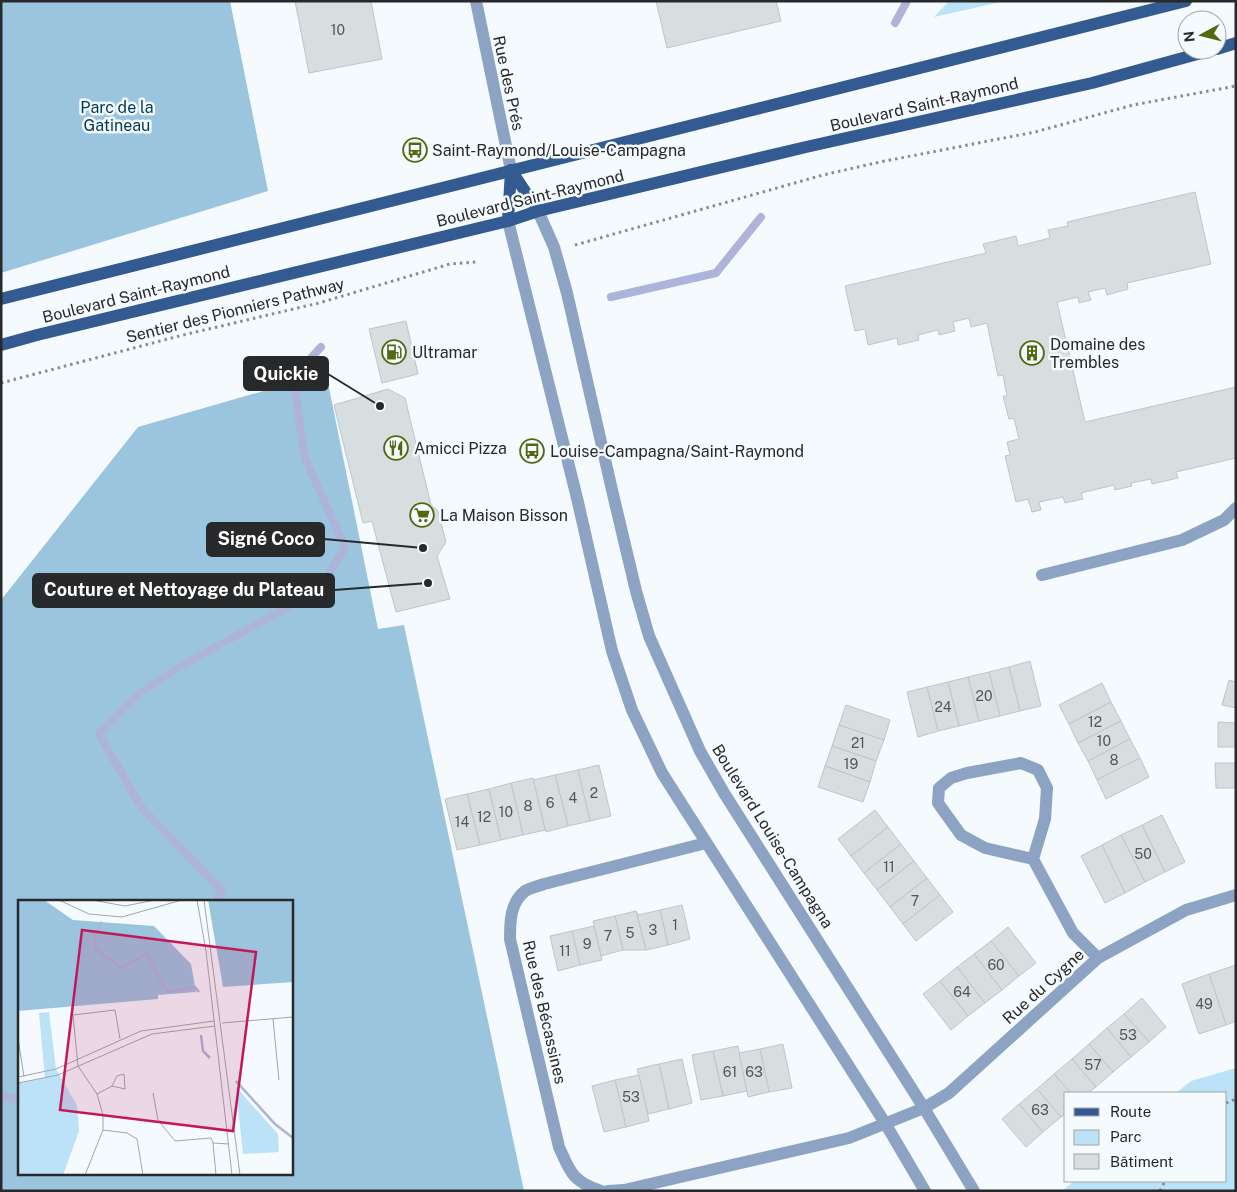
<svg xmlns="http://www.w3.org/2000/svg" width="1237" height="1192" viewBox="0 0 1237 1192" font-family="'Public Sans',sans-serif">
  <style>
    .green { fill: #bce2f8 }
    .forest { fill: #9bc5de; fill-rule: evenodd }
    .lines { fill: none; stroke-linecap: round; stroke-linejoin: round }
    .stream { stroke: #aeb3da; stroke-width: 8 }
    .building { fill: #d7dee0; stroke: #bfc6c7 }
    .path { stroke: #898d8f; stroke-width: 3; stroke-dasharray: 2.5 4; stroke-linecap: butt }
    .minor { stroke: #8da3c3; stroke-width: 12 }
    .major { stroke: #345b91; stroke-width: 12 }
    .labels { text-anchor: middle; stroke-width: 5; stroke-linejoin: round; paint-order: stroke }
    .number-label { font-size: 14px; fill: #535658 }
    .street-label { font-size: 16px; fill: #27292b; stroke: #f4fafd }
    .park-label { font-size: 16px; fill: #003952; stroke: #f4fafd }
    .poi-label { font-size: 16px; fill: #27292b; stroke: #f4fafd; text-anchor: start }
    .inset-river { fill: none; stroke: #aeb3da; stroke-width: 2.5 }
    .inset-road { fill: none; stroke: #a2a6a9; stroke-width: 1 }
    .view { fill: #c2185b; fill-opacity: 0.15; stroke: #c2185b; stroke-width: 2.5 }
    .inset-edge { fill: none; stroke: #27292b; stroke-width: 2.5 }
    .leader { fill: none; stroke: #27292b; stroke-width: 2 }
    .callout-dot { fill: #27292b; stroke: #f4fafd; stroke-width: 2 }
    .callout { fill: #27292b; stroke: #27292b; stroke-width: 2 }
    .callout-label { font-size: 18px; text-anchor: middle; font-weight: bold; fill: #fff }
  </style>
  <rect width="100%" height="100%" fill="#f4fafd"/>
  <g class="green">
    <path d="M949,1H1005L934,17Z"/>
    <path d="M1236,1068V1191H1062L1074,1181H1226V1093H1176L1191,1081Z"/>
  </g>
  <g class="forest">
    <path d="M1,1H230L268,191L1,273Z"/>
    <path d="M326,373L378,629L404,625L524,1191H1V600L138,427ZM19,901H291V1173H19Z"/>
  </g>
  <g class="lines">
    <g class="stream">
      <path d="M895,23L907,1"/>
      <path d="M611,297L716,273L761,217"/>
      <path d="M216,901L222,891L141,807L99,734L140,693L181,666L319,590L345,547L305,458L293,378L321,347"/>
      <path d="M1,1095L19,1101"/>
    </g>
  </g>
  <g class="building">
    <path d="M295,1H371L382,59L309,73Z"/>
    <path d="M656,1H776L781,21L667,48Z"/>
    <path d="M1195,192L1211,264L1127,283L1128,289L1107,295L1105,288L1088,292L1091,300L1079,303L1078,297L1057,302L1085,422L1236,387V458L1176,472L1178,478L1152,484L1151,479L1131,483L1132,486L1115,490L1114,485L1081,493L1083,499L1065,503L1063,497L1039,502L1041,510L1032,512L1028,499L1016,502L1005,456L1010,455L1007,442L1019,439L1014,418L1009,419L1003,396H1007L1003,375L998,376L987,323L971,327L969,318L953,322L955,331L939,335L938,330L918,335L919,340L898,345L897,338L868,345L865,329L855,331L845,286L986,253L983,244L1016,236L1018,246L1050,238L1048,230L1068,226L1067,222Z"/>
    <path d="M406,321L418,374L382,383L369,329Z"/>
    <path d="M388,389L405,398L431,505L438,511L446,542L437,556L450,599L396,612L372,521L363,523L334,405Z"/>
    <path d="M1030,661L1041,706L1020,711L1009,667Z"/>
    <path d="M1009,667L1020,711L1000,716L989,672Z"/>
    <path d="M989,672L1000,716L979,721L968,677Z"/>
    <path d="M968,677L979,721L959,726L948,682Z"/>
    <path d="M1229,680L1236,682V708L1222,705Z"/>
    <path d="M948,682L959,726L938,731L927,687Z"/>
    <path d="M1102,683L1111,702L1069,724L1059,705Z"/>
    <path d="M927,687L938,731L918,737L907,692Z"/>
    <path d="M1111,702L1121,721L1078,743L1069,724Z"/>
    <path d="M846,705L890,720L884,740L839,725Z"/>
    <path d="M1121,721L1130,739L1088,761L1078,743Z"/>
    <path d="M1218,722L1236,723V747H1218Z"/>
    <path d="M839,725L884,740L876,761L832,746Z"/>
    <path d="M1130,739L1140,758L1097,780L1088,761Z"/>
    <path d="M832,746L876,761L870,782L825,766Z"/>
    <path d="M1140,758L1149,777L1106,799L1097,780Z"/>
    <path d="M1215,763H1236V788H1216Z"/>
    <path d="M599,765L611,816L590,821L578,770Z"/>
    <path d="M825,766L870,782L863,802L818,787Z"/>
    <path d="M578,770L590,821L568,826L555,775Z"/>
    <path d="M555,775L568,826L546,832L533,780Z"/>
    <path d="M533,778L545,830L523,835L511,783Z"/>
    <path d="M511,783L523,835L501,840L489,789Z"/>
    <path d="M489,789L501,840L480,845L467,794Z"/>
    <path d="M467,794L480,845L457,850L445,799Z"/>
    <path d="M875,810L888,827L851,856L838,839Z"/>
    <path d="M1162,815L1185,862L1165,872L1142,825Z"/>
    <path d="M1142,825L1165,872L1145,882L1121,835Z"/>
    <path d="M888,827L901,844L864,873L851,856Z"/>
    <path d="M1121,835L1145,882L1125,893L1102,845Z"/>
    <path d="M901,844L914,861L877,890L864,873Z"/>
    <path d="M1102,845L1125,893L1105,903L1081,856Z"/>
    <path d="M914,861L927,878L890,907L877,890Z"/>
    <path d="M927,878L940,895L903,924L890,907Z"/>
    <path d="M940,895L953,912L916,941L903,924Z"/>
    <path d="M682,905L690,939L668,945L660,910Z"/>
    <path d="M660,910L668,945L646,950L636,911L638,915Z"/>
    <path d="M636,911L646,950H623L615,916Z"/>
    <path d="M615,916L623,950L601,956L593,921Z"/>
    <path d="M594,926L602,960L580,965L572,931Z"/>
    <path d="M1008,927L1036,963L1019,976L991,941Z"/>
    <path d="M572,931L580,965L558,971L550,936Z"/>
    <path d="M991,941L1019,976L1002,990L974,954Z"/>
    <path d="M974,954L1002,990L985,1003L957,967Z"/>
    <path d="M1236,965V1021L1226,1025L1209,974Z"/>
    <path d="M957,967L985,1003L968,1016L940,981Z"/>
    <path d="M1209,974L1226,1025L1199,1034L1182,984Z"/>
    <path d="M940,981L968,1016L951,1030L923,994Z"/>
    <path d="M1142,998L1166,1027L1149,1042L1124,1014Z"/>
    <path d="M1124,1014L1149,1042L1131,1057L1107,1028Z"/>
    <path d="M1107,1028L1131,1057L1113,1072L1089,1044Z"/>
    <path d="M783,1044L792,1088L769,1092L760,1049Z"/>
    <path d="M1089,1044L1113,1072L1096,1087L1072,1059Z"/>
    <path d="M738,1046L747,1091L723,1096L713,1051Z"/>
    <path d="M760,1049L769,1092L748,1097L739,1053Z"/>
    <path d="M713,1051L723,1096L701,1100L692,1055Z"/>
    <path d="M682,1059L692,1103L669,1109L659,1064Z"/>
    <path d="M1072,1059L1096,1087L1088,1093H1071L1054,1074Z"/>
    <path d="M659,1064L669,1109L648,1114L637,1069Z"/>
    <path d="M1054,1074L1071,1093H1066V1113L1061,1117L1037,1089Z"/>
    <path d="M639,1075L649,1121L626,1127L615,1080Z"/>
    <path d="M615,1080L626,1127L604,1132L592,1086Z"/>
    <path d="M1037,1089L1061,1117L1043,1132L1019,1104Z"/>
    <path d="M1019,1104L1043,1132L1026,1147L1002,1119Z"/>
  </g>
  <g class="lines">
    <g class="path">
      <path d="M575,245L823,175L880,162L1035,132L1133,105L1236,86"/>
      <path d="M1,383L183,335L319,303L450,264L476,262"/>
      <path d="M1226,1103L1236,1099"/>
      <path d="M1160,1191L1165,1181"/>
    </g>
    <g class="minor">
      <path d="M476,1L511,170"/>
      <path d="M538,211L554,247L567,293L612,490L636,591L649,636L700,751L724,793L924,1108L974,1191"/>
      <path d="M508,221L577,498L612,651L632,710L662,773L885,1123L925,1191"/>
      <path d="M1042,575L1182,540L1224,520L1236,508"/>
      <path d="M1033,859L985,848L961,835L938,803L939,788L951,778L967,773L1021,763L1038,770L1047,788L1045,819L1033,859L1073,933L1098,958"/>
      <path d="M601,1191C573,1182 570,1172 559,1147L510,939C510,922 510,903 525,891C530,888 538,886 544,884L706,843"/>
      <path d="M608,1191L624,1190L849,1138L924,1108L949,1093L1098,958L1186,910L1236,895"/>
    </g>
    <g class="major">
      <path d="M1217,49L1236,43"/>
      <path d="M511,170L538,211"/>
      <path d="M508,221L511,170"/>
      <path d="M1,299L1186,1"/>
      <path d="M1,345L37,335L508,221L538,211L806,147L1092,83L1212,50"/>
    </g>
  </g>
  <defs>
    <g id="bus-ring" transform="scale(1.25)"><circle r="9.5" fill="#f4fafd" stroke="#566711" stroke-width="1.5"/><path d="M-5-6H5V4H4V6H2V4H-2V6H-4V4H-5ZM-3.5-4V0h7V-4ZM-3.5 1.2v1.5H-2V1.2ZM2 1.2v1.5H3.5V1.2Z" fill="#566711"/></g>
    <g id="fuel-ring" transform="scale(1.25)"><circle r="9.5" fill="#f4fafd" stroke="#566711" stroke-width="1.5"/><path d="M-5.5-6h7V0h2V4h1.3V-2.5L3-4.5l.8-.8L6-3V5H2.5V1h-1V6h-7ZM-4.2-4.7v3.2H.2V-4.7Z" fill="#566711"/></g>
    <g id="building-ring" transform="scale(1.25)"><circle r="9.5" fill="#f4fafd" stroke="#566711" stroke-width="1.5"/><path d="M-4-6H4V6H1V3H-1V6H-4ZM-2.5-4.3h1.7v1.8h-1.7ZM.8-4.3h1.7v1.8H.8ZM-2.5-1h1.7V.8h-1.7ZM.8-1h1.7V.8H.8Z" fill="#566711"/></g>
    <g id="restaurant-ring" transform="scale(1.25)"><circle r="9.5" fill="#f4fafd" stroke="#566711" stroke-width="1.5"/><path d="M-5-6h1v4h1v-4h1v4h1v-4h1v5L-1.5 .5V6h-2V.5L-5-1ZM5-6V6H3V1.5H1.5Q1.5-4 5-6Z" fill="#566711"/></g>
    <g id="supermarket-ring" transform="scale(1.25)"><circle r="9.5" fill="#f4fafd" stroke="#566711" stroke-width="1.5"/><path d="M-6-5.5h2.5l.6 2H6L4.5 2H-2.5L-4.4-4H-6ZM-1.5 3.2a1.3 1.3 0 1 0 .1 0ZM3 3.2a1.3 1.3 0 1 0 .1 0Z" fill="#566711"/></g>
  </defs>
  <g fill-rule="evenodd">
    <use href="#bus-ring" x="415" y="150"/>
    <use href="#fuel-ring" x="394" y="352"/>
    <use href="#building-ring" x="1032" y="353"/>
    <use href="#restaurant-ring" x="396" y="448"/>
    <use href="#bus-ring" x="532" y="451"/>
    <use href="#supermarket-ring" x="422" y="515"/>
  </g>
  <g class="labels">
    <g class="number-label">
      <text x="338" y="35">10</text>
      <text x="984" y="701">20</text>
      <text x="943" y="712">24</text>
      <text x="1095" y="727">12</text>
      <text x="1104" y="746">10</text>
      <text x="858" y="748">21</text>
      <text x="1114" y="765">8</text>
      <text x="851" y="769">19</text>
      <text x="594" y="798">2</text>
      <text x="573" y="803">4</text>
      <text x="550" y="808">6</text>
      <text x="528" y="811">8</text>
      <text x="506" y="817">10</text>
      <text x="484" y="822">12</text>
      <text x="462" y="827">14</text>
      <text x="1143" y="859">50</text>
      <text x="889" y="872">11</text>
      <text x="915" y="906">7</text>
      <text x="675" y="930">1</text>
      <text x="653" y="935">3</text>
      <text x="630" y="938">5</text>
      <text x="608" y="941">7</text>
      <text x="587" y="949">9</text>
      <text x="565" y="956">11</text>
      <text x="996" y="970">60</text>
      <text x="962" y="997">64</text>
      <text x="1204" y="1009">49</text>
      <text x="1128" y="1040">53</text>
      <text x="1093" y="1070">57</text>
      <text x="730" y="1077">61</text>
      <text x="754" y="1077">63</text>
      <text x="631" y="1102">53</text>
      <text x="1040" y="1115">63</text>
    </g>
    <g class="street-label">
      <text transform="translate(509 83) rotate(78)" y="6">Rue des Prés</text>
      <text transform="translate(924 104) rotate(-13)" y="6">Boulevard Saint-Raymond</text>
      <text transform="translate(530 198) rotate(-14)" y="6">Boulevard Saint-Raymond</text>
      <text transform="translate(136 294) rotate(-14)" y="6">Boulevard Saint-Raymond</text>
      <text transform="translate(235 310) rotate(-14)" y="6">Sentier des Pionniers Pathway</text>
      <text transform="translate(773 836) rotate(58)" y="6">Boulevard Louise-Campagna</text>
      <text transform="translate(1043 986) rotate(-42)" y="6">Rue du Cygne</text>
      <text transform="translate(545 1012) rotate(77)" y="6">Rue des Bécassines</text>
    </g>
    <g class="park-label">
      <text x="117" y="113">Parc de la<tspan x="117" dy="18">Gatineau</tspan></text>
    </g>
    <g class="poi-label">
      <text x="432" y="156">Saint-Raymond/Louise-Campagna</text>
      <text x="1050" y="350">Domaine des<tspan x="1050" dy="18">Trembles</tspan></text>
      <text x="412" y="358">Ultramar</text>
      <text x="414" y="454">Amicci Pizza</text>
      <text x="550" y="457">Louise-Campagna/Saint-Raymond</text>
      <text x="440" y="521">La Maison Bisson</text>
    </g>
  </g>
  <g transform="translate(18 900)">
    <rect width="275" height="275" fill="#f4fafd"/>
    <path d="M31,112L38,169L59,205L61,231L45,275H0V183L27,178L21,113ZM218,187L260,234L261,252L225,254Z" fill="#bce2f8"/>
    <path d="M0,0H26L55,20L136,26L173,64L178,92L140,95V99L0,111ZM190,0H275V82L205,87Z" fill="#9bc5de"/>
    <path class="inset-river" d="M84,22L77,34V48L104,68L129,53L146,87L152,92L177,87L181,92M183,135L185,151L192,158M218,181L257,224L275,238"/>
    <path class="inset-road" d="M41,0L71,14L104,17L164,0M74,0L107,6L137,0M179,0L188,51L214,275M186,0L222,275M255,119L261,180M204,123L275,117M0,138L6,177M0,177L38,169L123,131L196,121M0,183L40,175L134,134L197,126M135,193L140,220L157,241L193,238L195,243L211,244M79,194L94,186L107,189L106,174L99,176L94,186M85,230L109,233L119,239L125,275M195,243L198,275M67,275L85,230V215L79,194L60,166L55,115L97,110L102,139"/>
    <path class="view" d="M64,30L238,52L215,231L42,210Z"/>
    <rect width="275" height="275" class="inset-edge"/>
  </g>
  <path class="leader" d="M380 406L328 374M423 548L324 539M428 583L334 590"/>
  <g class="callout-dot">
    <circle cx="380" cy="406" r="5"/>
    <circle cx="423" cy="548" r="5"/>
    <circle cx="428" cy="583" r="5"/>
  </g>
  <g class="callout">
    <rect x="244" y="357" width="84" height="33" rx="5"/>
    <rect x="207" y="523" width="117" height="33" rx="5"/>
    <rect x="33" y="574" width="301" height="33" rx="5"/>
  </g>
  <g class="callout-label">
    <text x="286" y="380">Quickie</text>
    <text x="266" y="545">Signé Coco</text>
    <text x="184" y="596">Couture et Nettoyage du Plateau</text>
  </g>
  <rect width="1237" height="1192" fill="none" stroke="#27292b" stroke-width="5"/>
  <rect x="1064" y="1092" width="162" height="90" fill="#f4fafd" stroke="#a2a6a9"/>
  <rect x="1074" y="1108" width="25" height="8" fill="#345b91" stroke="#a2a6a9"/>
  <text x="1110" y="1117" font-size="15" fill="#27292b">Route</text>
  <rect x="1074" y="1130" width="25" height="15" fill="#bce2f8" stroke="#a2a6a9"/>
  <text x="1110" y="1142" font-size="15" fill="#27292b">Parc</text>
  <rect x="1074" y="1154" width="25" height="15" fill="#d7dee0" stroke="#a2a6a9"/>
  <text x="1110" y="1167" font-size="15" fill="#27292b">Bâtiment</text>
  <g transform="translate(1202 35) rotate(263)"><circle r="24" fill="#f4fafd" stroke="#a2a6a9"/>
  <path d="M0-4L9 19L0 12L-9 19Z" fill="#566711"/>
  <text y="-8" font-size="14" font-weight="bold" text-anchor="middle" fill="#27292b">N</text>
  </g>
</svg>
